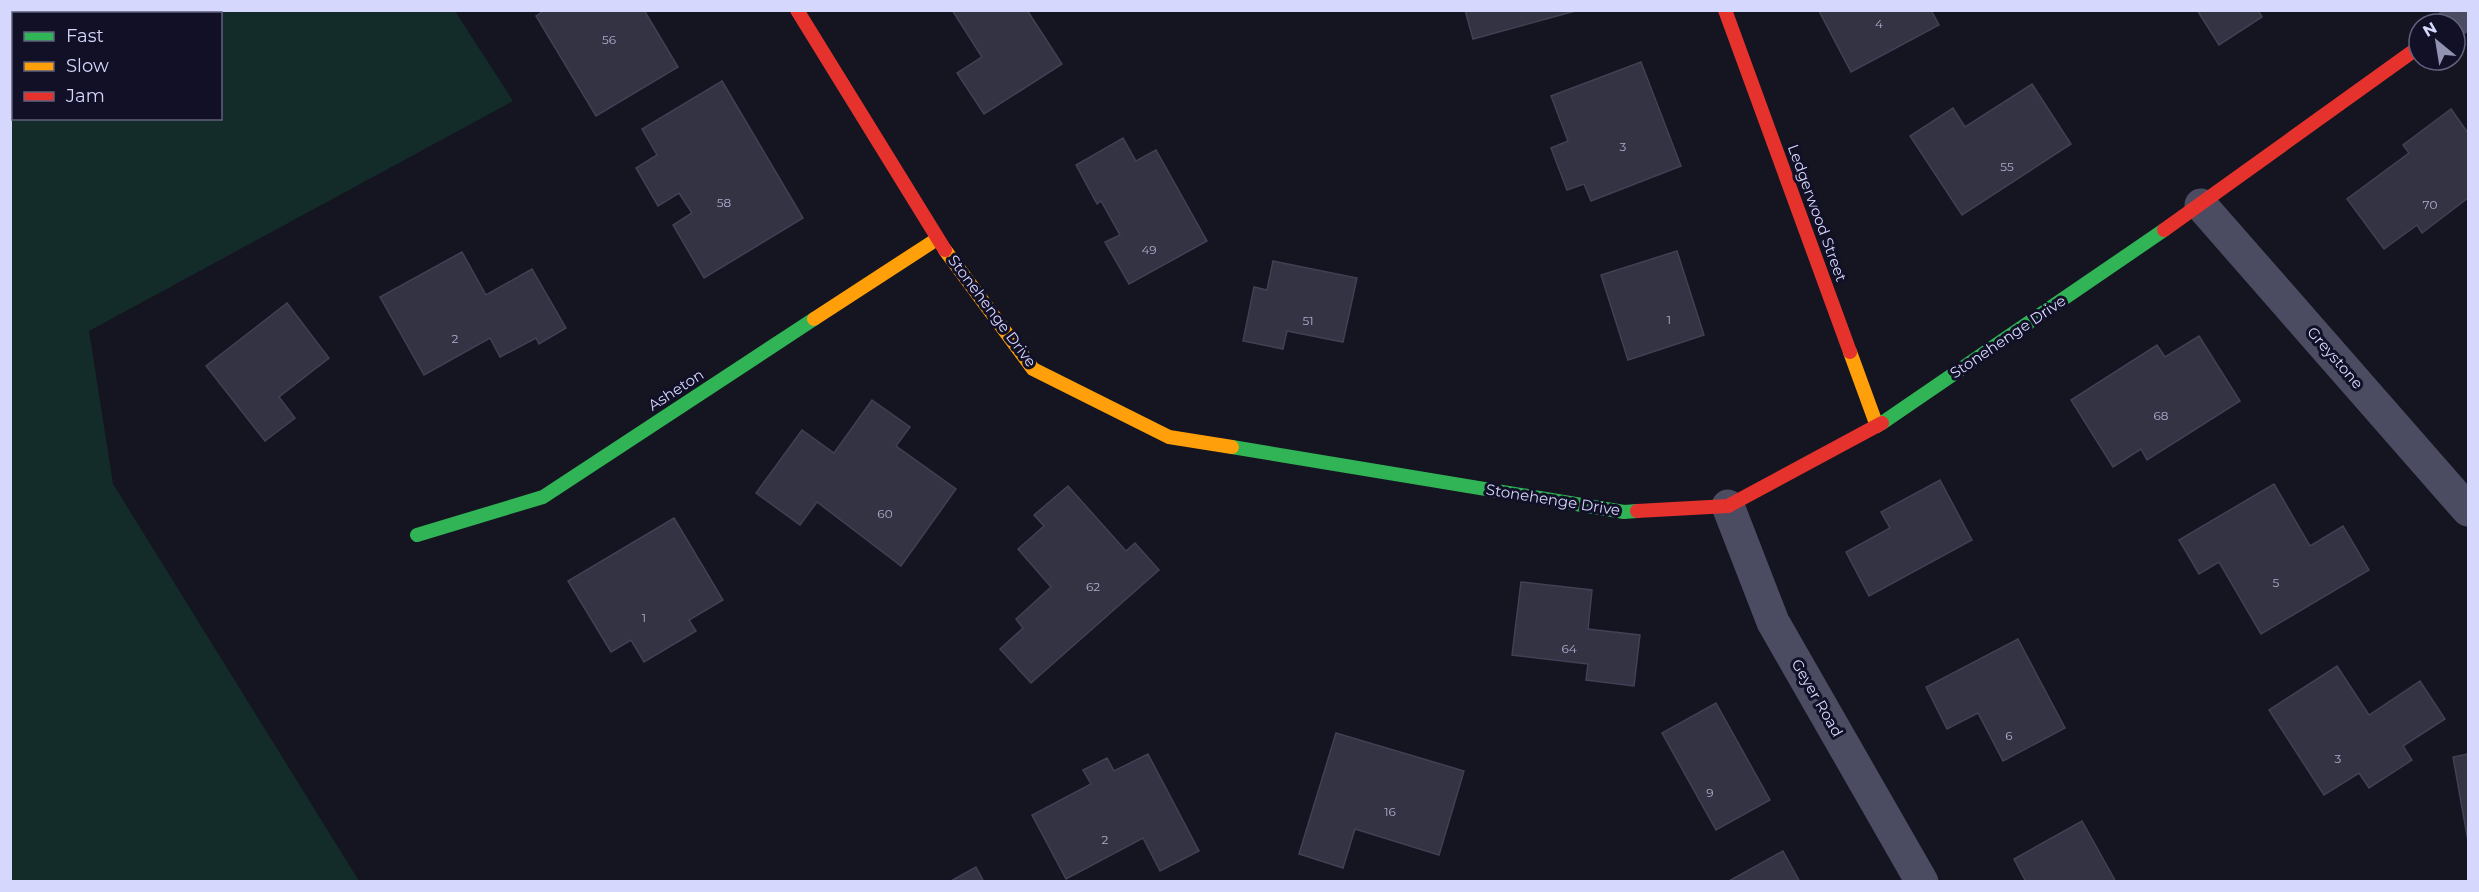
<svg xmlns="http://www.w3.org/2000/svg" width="2479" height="892" viewBox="0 0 2479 892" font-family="Montserrat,sans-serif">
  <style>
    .green { fill: #132b29; fill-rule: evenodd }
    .building { fill: #333343; stroke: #414054; stroke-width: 1.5 }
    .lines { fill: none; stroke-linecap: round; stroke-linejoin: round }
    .street { stroke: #4b4c61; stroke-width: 33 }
    .fast { stroke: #30b455; stroke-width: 14 }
    .slow { stroke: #ff9f0a; stroke-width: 14 }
    .jam { stroke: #e5322d; stroke-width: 14 }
    .labels { text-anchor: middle; stroke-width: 6; stroke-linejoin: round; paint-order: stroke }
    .number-label { font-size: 12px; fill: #adaece }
    .street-label { font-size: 15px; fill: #d6d7fd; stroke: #111026 }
  </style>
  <rect width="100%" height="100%" fill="#151521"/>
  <path class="green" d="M10,11H455L513,101L89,331L113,484L359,881H11ZM14,14H220V118H14Z"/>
  <g class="building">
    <path d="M545,10H644L678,67L596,116L536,16Z"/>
    <path d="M952,10H1027L1062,64L984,114L957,73L982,57Z"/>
    <path d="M1465,10H1579L1473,39Z"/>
    <path d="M1931,10L1939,25L1851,72L1819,11Z"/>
    <path d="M2197,10H2258L2262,17L2219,45Z"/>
    <path d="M1641,62L1681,166L1591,201L1584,184L1567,190L1551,148L1568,141L1551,96Z"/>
    <path d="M722,81L803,218L704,278L673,225L692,213L679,193L658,206L636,168L657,155L642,129Z"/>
    <path d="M2032,84L2071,144L1962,215L1910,136L1953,108L1965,127Z"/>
    <path d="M2451,109L2468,133V198L2422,233L2417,225L2384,249L2347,199L2409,153L2403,145Z"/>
    <path d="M1123,138L1136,161L1156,150L1207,241L1129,284L1105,242L1120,235L1101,201L1097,204L1076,165Z"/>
    <path d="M1677,251L1704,335L1628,360L1601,275Z"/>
    <path d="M462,252L486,295L532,269L566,328L539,344L536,338L500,357L490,338L424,375L380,297Z"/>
    <path d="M1273,261L1357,278L1343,342L1287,331L1283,349L1243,341L1254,287L1267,290Z"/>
    <path d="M287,303L329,358L279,397L295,418L265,441L206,366Z"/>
    <path d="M2199,336L2240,401L2147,460L2141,449L2113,467L2071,400L2157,345L2165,357Z"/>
    <path d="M872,400L910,427L896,446L956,489L901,566L817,502L800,525L756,493L802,430L834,453Z"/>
    <path d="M1940,480L1972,540L1869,596L1846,552L1890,528L1881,512Z"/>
    <path d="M2274,484L2310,546L2343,526L2369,570L2261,634L2219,562L2199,574L2179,540Z"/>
    <path d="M1068,486L1126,551L1135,543L1159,570L1031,683L1000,649L1023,628L1016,619L1051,587L1018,549L1044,526L1034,515Z"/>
    <path d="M674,518L723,600L689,620L696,631L644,662L631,640L611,652L568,581Z"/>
    <path d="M1521,582L1592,590L1588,629L1640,635L1634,686L1586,680L1588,664L1512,655Z"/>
    <path d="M2018,639L2065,728L2003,761L1978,713L1947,729L1926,687Z"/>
    <path d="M2337,666L2369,715L2420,681L2445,719L2403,746L2412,760L2369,788L2359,773L2324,795L2269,710Z"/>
    <path d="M1716,703L1770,800L1716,830L1662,733Z"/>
    <path d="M1336,733L1464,771L1439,855L1355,829L1343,868L1299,854Z"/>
    <path d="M1148,754L1199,851L1160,871L1143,838L1066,879L1032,815L1091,784L1083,770L1107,758L1114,771Z"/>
    <path d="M2468,754V841L2453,757Z"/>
    <path d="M2082,821L2116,882H2026L2014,859Z"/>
    <path d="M1783,851L1800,882H1727Z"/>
    <path d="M976,867L984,882H949Z"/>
  </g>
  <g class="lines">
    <g class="street">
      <path d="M2451,24L2468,11"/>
      <path d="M2201,205L2468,510"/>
      <path d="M1728,506L1773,622L1922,882"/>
    </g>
    <g class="fast">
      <path d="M1882,423L2164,230"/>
      <path d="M1232,447L1624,512L1637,511"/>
      <path d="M417,535L543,497L814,319"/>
    </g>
    <g class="slow">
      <path d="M945,250L1033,369L1169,437L1232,447"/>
      <path d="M814,319L937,239"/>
      <path d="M1850,352L1877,426"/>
    </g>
    <g class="jam">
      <path d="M797,10L945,250"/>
      <path d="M1725,10L1850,352"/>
      <path d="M2164,230L2419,47"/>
      <path d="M1637,511L1728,506L1882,423"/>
    </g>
  </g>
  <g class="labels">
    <g class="number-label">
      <text x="1879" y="28">4</text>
      <text x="609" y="44">56</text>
      <text x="1623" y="151">3</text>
      <text x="2007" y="171">55</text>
      <text x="724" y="207">58</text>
      <text x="2430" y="209">70</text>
      <text x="1149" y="254">49</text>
      <text x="1669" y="324">1</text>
      <text x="1308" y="325">51</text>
      <text x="455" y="343">2</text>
      <text x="2161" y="420">68</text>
      <text x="885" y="518">60</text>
      <text x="2276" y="587">5</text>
      <text x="1093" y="591">62</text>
      <text x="644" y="622">1</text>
      <text x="1569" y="653">64</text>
      <text x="2009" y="740">6</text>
      <text x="2338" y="763">3</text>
      <text x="1710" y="797">9</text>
      <text x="1390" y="816">16</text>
      <text x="1105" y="844">2</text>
    </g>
    <g class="street-label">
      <text transform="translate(1817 213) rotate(70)" y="5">Ledgerwood Street</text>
      <text transform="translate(992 311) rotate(53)" y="5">Stonehenge Drive</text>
      <text transform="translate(2008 337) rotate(-34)" y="5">Stonehenge Drive</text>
      <text transform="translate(2335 358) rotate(49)" y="5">Greystone</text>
      <text transform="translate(676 390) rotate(-33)" y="5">Asheton</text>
      <text transform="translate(1553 500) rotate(9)" y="5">Stonehenge Drive</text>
      <text transform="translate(1817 698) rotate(60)" y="5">Geyer Road</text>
    </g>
  </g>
  <rect width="2479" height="892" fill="none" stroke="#d6d7fd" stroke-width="24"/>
  <rect x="12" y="12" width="210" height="108" fill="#111026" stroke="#60607c" stroke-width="1.5"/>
  <rect x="24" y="32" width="30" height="9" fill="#30b455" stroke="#60607c" stroke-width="1.5"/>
  <text x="66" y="42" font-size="18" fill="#d6d7fd">Fast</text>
  <rect x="24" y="62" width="30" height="9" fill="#ff9f0a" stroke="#60607c" stroke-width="1.5"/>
  <text x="66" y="72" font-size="18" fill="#d6d7fd">Slow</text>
  <rect x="24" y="92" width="30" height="9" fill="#e5322d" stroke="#60607c" stroke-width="1.5"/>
  <text x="66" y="102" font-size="18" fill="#d6d7fd">Jam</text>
  <g transform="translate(2437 42) rotate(330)"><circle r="28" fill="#111026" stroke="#60607c" stroke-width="1.5"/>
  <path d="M0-4.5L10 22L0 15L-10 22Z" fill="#9293b0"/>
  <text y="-9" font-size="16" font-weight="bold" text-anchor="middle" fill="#d6d7fd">N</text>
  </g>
</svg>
